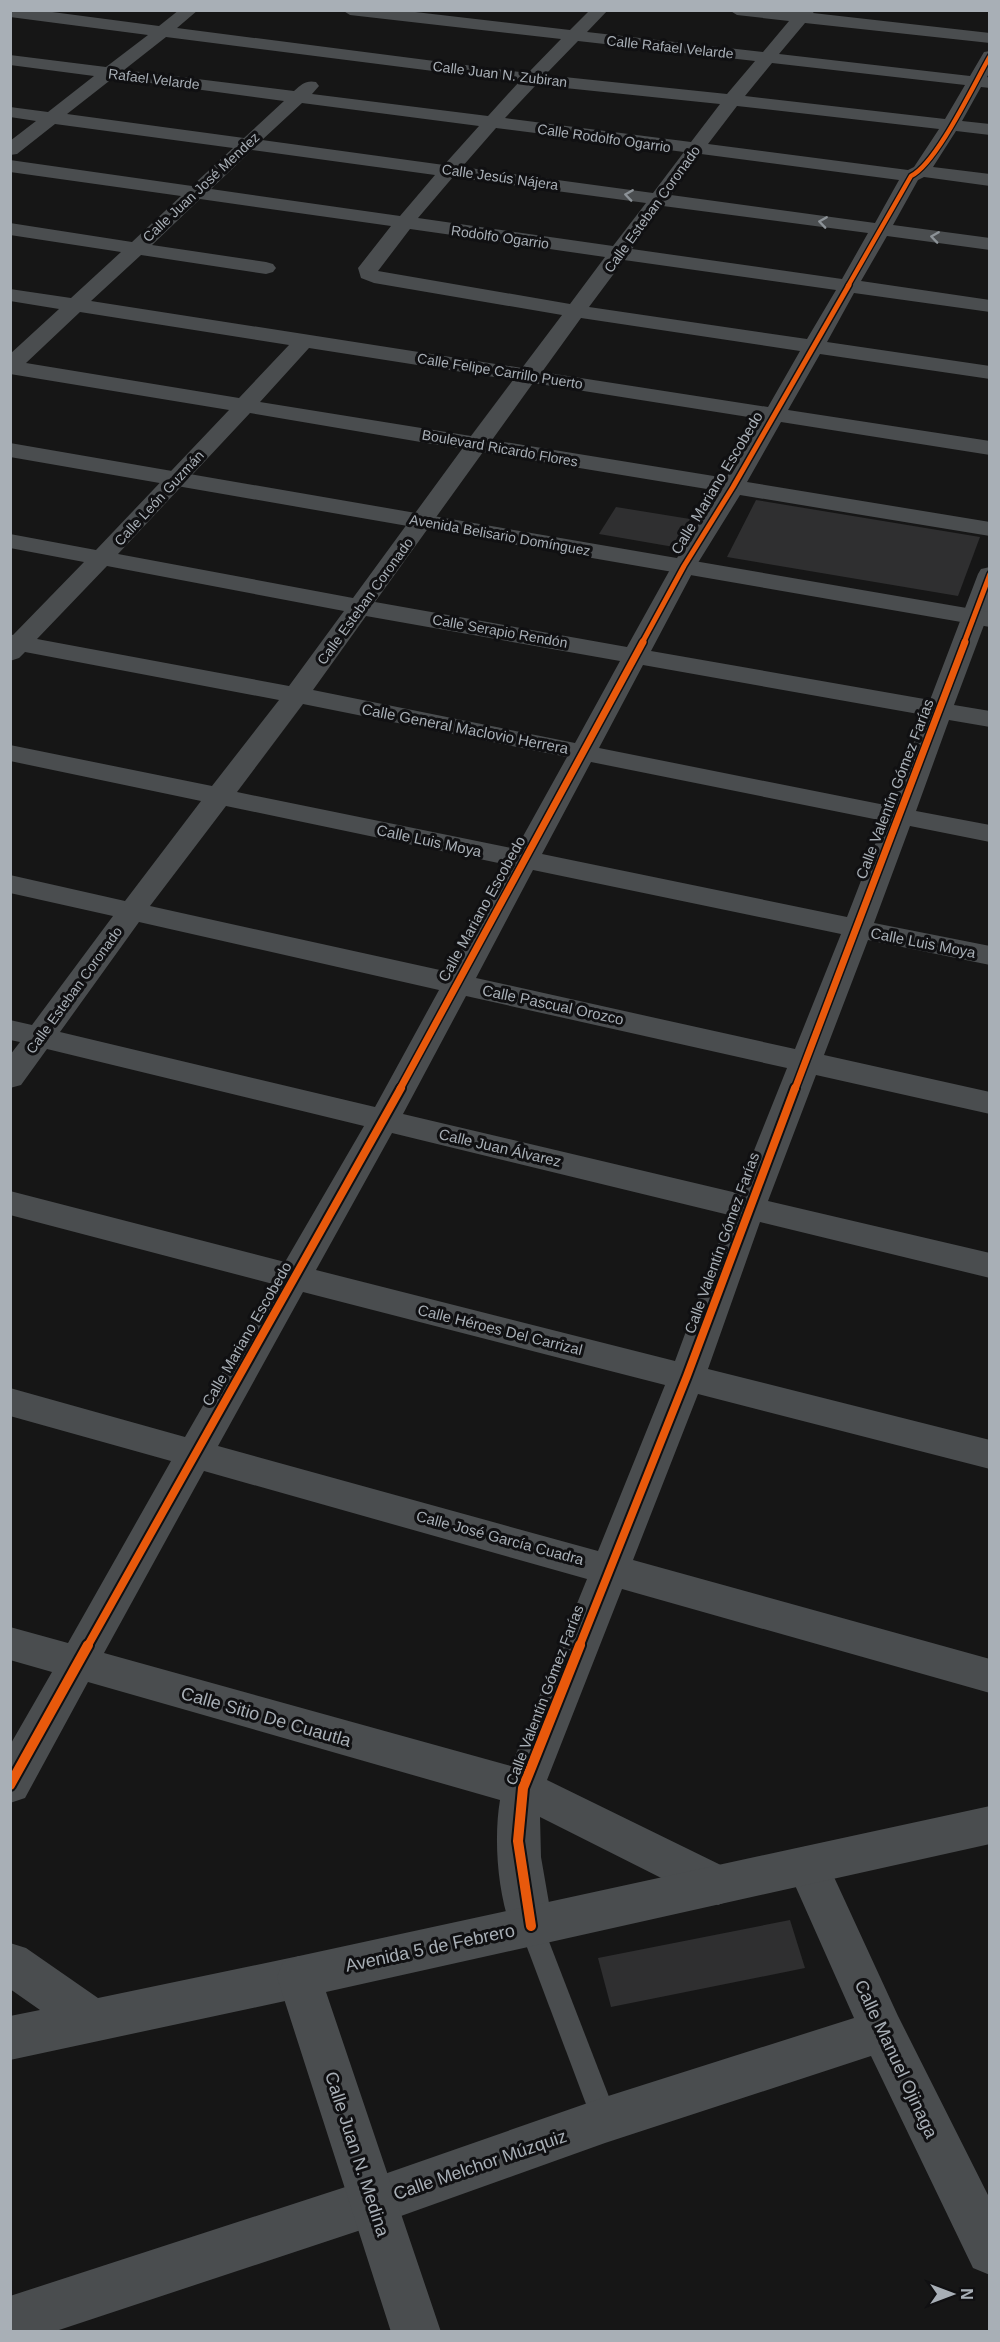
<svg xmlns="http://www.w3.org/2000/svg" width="1000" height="2342" viewBox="0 0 1000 2342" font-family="Arial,sans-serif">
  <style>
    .building { fill: #2f2f30 }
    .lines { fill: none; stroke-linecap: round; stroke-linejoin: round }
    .service { fill: #4a4d4f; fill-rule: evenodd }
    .minor { fill: #4a4d4f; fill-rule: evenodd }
    .tertiary { fill: #4a4d4f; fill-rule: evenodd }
    .cycleway-far4-casing { stroke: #101012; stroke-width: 7 }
    .cycleway-far3-casing { stroke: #101012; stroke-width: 8 }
    .cycleway-far2-casing { stroke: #101012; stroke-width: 10 }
    .cycleway-far1-casing { stroke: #101012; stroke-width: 12 }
    .cycleway-casing { stroke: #101012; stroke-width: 14 }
    .cycleway-far4 { stroke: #e8590c; stroke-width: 4.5 }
    .cycleway-far3 { stroke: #e8590c; stroke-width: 5 }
    .cycleway-far2 { stroke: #e8590c; stroke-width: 7 }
    .cycleway-far1 { stroke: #e8590c; stroke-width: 8 }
    .cycleway { stroke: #e8590c; stroke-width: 10 }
    .oneway { stroke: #8c9297 }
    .labels { text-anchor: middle; stroke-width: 6; stroke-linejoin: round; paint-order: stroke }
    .far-street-label { font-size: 14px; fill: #a8afb6; stroke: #101012 }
    .street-label { font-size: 15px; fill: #a8afb6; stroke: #101012 }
    .near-street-label { font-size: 18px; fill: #a8afb6; stroke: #101012 }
  </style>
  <rect width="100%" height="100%" fill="#161616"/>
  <g class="building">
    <path d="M756,500L980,537L958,596L727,557Z"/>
    <path d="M616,507L690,519L674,547L599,534Z"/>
    <path d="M790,1920L805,1968L611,2007L598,1958Z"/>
  </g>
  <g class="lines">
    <path class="service" d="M531,1915L539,1918L543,1926L618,2120L614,2129L605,2132L596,2129L592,2120L519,1926L523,1918Z"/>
    <g class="minor">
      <path d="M10,10H37L159,26L179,10H198L177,28L528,73L561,39L350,15L342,10H398L570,30L590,10H608L587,32L763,52L789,21L737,15L729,10H815L813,13L990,33V43L805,23L779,54L970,76L984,52L990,51V72L987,77L990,78V88L981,87L962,121L990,124V135L956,131L933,167L990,174V186L924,177L918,180L893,225L990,238V250L887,236L861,281L990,300V312L854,293L827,342L990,366V379L820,354L788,410L990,441V455L781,422L747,482L990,522V536L740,495L696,566L651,651L930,700L978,574L981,569L990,567V609L954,705L990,711V727L949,720L916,811L990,825V842L910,826L874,923L990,946V965L868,940L824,1055L990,1092V1114L816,1075L768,1201L990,1253V1278L760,1222L708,1369L990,1440V1469L698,1394L633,1560L990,1659V1693L622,1589L547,1780L733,1871L740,1885L733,1899L718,1905L703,1899L540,1817L541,1857L553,1926L546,1940L531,1946L516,1940C498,1902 493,1841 500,1800L88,1682L25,1798L10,1803V1745L52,1672L10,1660V1627L68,1643L171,1461L10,1416V1388L185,1437L273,1284L10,1215V1191L285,1262L364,1126L47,1049L21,1085L10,1088V1055L20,1042L10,1040V1020L32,1025L113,916L10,893V875L125,901L201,801L10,761V745L212,786L279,700L25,652L19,658L10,661V634L13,635L84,562L10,548V534L96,550L229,410L10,374V354L59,309L10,301V289L71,298L121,252L10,235V223L132,242L181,196L10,172V160L192,186L233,148L55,124L17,154L10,155V141L36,121L10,117V107L48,112L94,76L10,65V55L106,67L148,35L10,17ZM166,37L519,82L488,116L312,94L319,86L316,82C306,80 302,84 294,91L124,70ZM578,41L755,61L727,94L545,75ZM772,63L965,85L945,119L745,96ZM113,78L284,101L244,138L67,114ZM536,85L710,103L720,104L691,142L505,118ZM302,103L479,126L444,165L262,140ZM737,106L939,129L914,167L908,170L708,144ZM496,128L684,152L653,193L462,167ZM252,150L435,175L400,216L211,189ZM701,154L899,180L875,223L671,195ZM453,177L646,203L613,246L418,218ZM200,199L391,226L358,268L361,278L374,283L562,315L522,368L91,301L141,255L266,274L273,272L276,268L273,264L266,262L152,245ZM663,206L868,233L842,279L632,249ZM410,229L605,257L570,304L378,271ZM624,260L836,290L807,339L589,307ZM80,312L289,345L239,398L26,363ZM581,318L800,351L768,407L542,372ZM309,348L513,380L471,436L260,402ZM533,383L761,419L726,478L492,440ZM250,413L462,449L353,598L118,554ZM483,452L719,491L672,566L627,647L375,602ZM107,566L344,611L289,686L37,639ZM366,616L620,661L575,743L313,690ZM643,665L924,715L890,806L599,748ZM303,704L567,757L516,849L237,792ZM591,762L884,821L847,917L542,854ZM226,806L508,865L449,972L150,906ZM533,870L841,934L795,1049L476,978ZM139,922L439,990L375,1107L60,1032ZM466,996L787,1068L737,1193L403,1114ZM392,1133L729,1215L675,1361L316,1270ZM303,1292L665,1385L598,1551L218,1446ZM204,1471L587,1579L511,1766L104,1653Z"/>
      <path d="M807,1846L822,1851L898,2016L990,2199V2275L973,2268L871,2056L605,2143L373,2226L53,2332H10V2296L373,2178L605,2097L854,2018L786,1865L792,1851Z"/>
      <path d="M10,1943L26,1948L98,1998L299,1956L315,1962L321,1977L315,1992L299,1998L10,2060V2016L40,2010L10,1989Z"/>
    </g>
    <g class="tertiary">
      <path d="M10,443L990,612V627L10,457Z"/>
      <path d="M990,1806V1844L326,1992L441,2332H391L277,1977L283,1962L299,1956Z"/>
    </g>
    <g class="cycleway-far4-casing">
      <path id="cycleway-far4" d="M848,286L911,176C937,163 974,84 990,56"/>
    </g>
    <g class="cycleway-far3-casing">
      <g id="cycleway-far3">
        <path d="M642,643L684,566L733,487L849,285"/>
        <path d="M964,643L990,574"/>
      </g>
    </g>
    <g class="cycleway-far2-casing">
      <g id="cycleway-far2">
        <path d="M400,1089L643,642"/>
        <path d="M795,1089L965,642"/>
      </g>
    </g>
    <g class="cycleway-far1-casing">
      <g id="cycleway-far1">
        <path d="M87,1647L401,1088"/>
        <path d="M579,1647L687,1376L795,1088"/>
      </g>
    </g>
    <g class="cycleway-casing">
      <g id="cycleway">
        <path d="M10,1785L88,1645"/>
        <path d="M531,1926L518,1841L523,1788L580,1645"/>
      </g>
    </g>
    <use href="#cycleway-far4" class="cycleway-far4"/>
    <use href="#cycleway-far3" class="cycleway-far3"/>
    <use href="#cycleway-far2" class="cycleway-far2"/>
    <use href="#cycleway-far1" class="cycleway-far1"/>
    <use href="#cycleway" class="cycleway"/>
  </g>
  <defs><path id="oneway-chevron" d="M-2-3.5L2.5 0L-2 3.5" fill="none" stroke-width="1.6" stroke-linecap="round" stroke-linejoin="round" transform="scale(1.5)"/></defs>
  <g class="oneway">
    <use href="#oneway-chevron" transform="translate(629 195) rotate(-172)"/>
    <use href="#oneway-chevron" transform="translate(823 222) rotate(-172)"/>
    <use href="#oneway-chevron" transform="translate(935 237) rotate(-172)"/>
  </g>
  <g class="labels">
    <g class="far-street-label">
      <text transform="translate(670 47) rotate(6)" y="5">Calle Rafael Velarde</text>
      <text transform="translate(500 74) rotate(7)" y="5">Calle Juan N. Zubiran</text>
      <text transform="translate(154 79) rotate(7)" y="5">Rafael Velarde</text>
      <text transform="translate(604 138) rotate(8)" y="5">Calle Rodolfo Ogarrio</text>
      <text transform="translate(500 177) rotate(8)" y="5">Calle Jesús Nájera</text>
      <text transform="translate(201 187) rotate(-43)" y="5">Calle Juan José Mendez</text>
      <text transform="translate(652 209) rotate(-54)" y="5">Calle Esteban Coronado</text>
      <text transform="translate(500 237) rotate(8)" y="5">Rodolfo Ogarrio</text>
      <text transform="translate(500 371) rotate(9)" y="5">Calle Felipe Carrillo Puerto</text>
      <text transform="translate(500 448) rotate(10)" y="5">Boulevard Ricardo Flores</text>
      <text transform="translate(159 498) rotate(-47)" y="5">Calle León Guzmán</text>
      <text transform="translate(500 535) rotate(10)" y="5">Avenida Belisario Domínguez</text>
      <text transform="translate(365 601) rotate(-54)" y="5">Calle Esteban Coronado</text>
      <text transform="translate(500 631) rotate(10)" y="5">Calle Serapio Rendón</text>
      <text transform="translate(74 990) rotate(-54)" y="5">Calle Esteban Coronado</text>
    </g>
    <g class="street-label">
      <text transform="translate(717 483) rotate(-59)" y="5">Calle Mariano Escobedo</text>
      <text transform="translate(465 729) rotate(11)" y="5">Calle General Maclovio Herrera</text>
      <text transform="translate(895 789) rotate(-69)" y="5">Calle Valentín Gómez Farías</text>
      <text transform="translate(429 841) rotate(12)" y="5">Calle Luis Moya</text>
      <text transform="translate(482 909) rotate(-61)" y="5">Calle Mariano Escobedo</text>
      <text transform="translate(923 943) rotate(11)" y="5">Calle Luis Moya</text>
      <text transform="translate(553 1005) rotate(12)" y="5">Calle Pascual Orozco</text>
      <text transform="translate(500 1148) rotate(13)" y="5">Calle Juan Álvarez</text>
      <text transform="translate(722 1243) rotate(-70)" y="5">Calle Valentín Gómez Farías</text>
      <text transform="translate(500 1330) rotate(14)" y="5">Calle Héroes Del Carrizal</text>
      <text transform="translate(247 1334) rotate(-60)" y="5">Calle Mariano Escobedo</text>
      <text transform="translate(500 1538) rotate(15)" y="5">Calle José García Cuadra</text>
      <text transform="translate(545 1695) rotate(-69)" y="5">Calle Valentín Gómez Farías</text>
    </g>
    <g class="near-street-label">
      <text transform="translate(266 1717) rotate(16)" y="6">Calle Sitio De Cuautla</text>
      <text transform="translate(430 1948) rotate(-12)" y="6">Avenida 5 de Febrero</text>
      <text transform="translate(896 2059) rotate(65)" y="6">Calle Manuel Ojinaga</text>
      <text transform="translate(357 2154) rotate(72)" y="6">Calle Juan N. Medina</text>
      <text transform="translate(480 2165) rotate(-19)" y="6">Calle Melchor Múzquiz</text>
    </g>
  </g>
  <rect width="1000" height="2342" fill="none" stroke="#a8afb6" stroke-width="24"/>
  <g transform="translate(952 2294) rotate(90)" stroke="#101012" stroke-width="4.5" paint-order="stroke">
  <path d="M0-4.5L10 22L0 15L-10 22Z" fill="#a8afb6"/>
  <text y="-9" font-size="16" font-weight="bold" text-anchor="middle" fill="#a8afb6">N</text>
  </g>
</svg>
